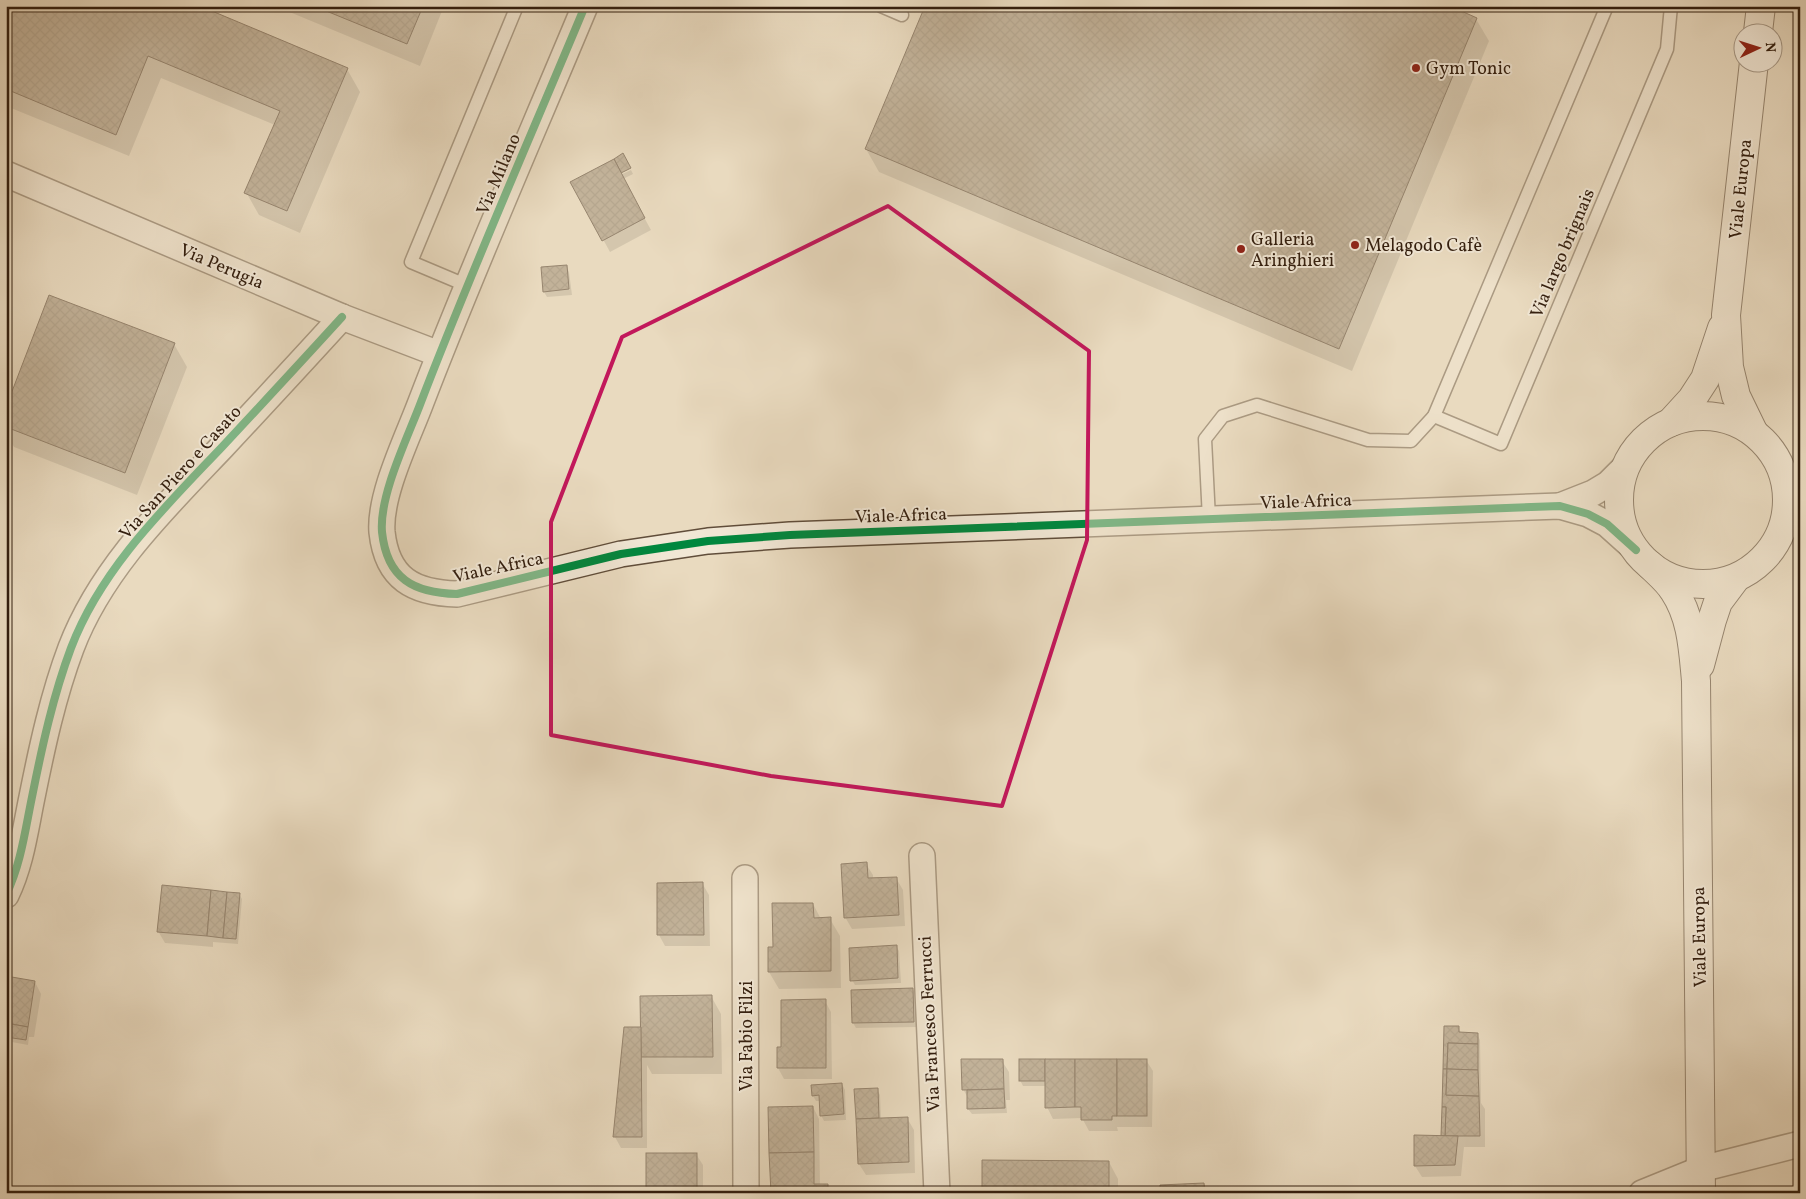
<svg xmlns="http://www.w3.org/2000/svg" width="1806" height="1199" viewBox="0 0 1806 1199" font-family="Vollkorn,serif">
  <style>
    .shadow { fill: #0003 }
    .building { fill: url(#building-cross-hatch); stroke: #331e0e }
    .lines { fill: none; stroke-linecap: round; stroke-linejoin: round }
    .lane-casing { stroke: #604d3a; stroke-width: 15 }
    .street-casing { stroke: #604d3a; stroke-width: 28 }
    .secondary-casing { stroke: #331e0e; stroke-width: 30 }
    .lane { stroke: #f1e7d5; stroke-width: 12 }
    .street { stroke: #f1e7d5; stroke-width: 25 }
    .secondary { stroke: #f1e7d5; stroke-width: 28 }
    .cycleway-casing { stroke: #f1e7d5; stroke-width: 11 }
    .cycleway { stroke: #00873e; stroke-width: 8 }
    .marked { fill: none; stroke: #c2185b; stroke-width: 4; stroke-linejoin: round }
    .poi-dot { fill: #8f2418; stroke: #f1e7d5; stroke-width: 2 }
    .labels { text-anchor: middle; stroke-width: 4; stroke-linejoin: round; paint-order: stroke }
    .poi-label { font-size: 18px; fill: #331e0e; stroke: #f1e7d5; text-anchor: start }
    .street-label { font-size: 18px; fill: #331e0e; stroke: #f1e7d5 }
  </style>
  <defs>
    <pattern id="building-cross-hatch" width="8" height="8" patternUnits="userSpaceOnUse" patternTransform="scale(1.25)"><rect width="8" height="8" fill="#92806a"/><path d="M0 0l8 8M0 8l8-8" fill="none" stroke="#786856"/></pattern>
  </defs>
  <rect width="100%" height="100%" fill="#e9dabf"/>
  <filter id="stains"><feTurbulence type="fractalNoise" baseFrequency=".004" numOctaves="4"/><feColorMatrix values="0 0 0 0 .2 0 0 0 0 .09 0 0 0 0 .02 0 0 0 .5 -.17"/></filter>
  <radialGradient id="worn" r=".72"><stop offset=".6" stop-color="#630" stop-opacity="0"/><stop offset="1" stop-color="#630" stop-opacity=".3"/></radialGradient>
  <g class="shadow">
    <path d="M6,6L347,69L360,92L300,233L259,215L246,192L275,125L161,78L129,156L6,106Z"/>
    <path d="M275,6H444L420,66Z"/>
    <path d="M1476,19L1489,41L1352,371L879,172L866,149Z"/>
    <path d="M631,170L633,174L623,179L651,230L610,252L572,183L620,172V175Z"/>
    <path d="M566,266L569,272L572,295L547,297L544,292L542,269Z"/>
    <path d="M174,344L187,367L137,495L14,447L6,434V411Z"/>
    <path d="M866,864L873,875V879L896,878L903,890L905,926L852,929L845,917Z"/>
    <path d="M702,883L709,895L710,946H665L659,935Z"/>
    <path d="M239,894L242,899L238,944L213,942V947L165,943L158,931Z"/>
    <path d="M813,904L821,919H830L840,936L841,988L779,989L769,972L774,948Z"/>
    <path d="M896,946L899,951L901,983L855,985L852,980Z"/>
    <path d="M6,978L35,982L41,994L34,1037H29L28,1045L6,1041Z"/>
    <path d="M913,989L916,995L917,1027L856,1028L853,1023L852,991Z"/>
    <path d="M711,996L721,1014L722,1074H652L647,1065V1148H621L615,1137L626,1028H642Z"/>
    <path d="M825,1001L831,1012L832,1079H784L778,1068L782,1048Z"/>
    <path d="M1458,1027L1461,1033L1477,1034L1480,1040L1481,1103L1485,1109V1147H1464L1461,1176L1422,1177L1415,1166L1443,1137Z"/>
    <path d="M1146,1060L1153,1071L1152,1127H1117L1118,1131H1089L1082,1118L1053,1119L1047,1107V1086H1023L1020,1080Z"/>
    <path d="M1002,1061L1009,1072L1010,1100H1006L1007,1113L972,1114L968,1109V1098L963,1089Z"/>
    <path d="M842,1084L845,1090L846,1120L824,1121L821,1115L820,1101H816L813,1096L812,1086Z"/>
    <path d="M877,1089L880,1095L881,1120L907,1118L914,1130L915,1173L866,1175L859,1164L856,1090Z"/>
    <path d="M813,1107L819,1119L820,1185H827L831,1193H773Z"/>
    <path d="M696,1154L703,1165V1193H648Z"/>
    <path d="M1109,1162L1118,1179V1193H983Z"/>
    <path d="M1204,1185L1208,1193H1162Z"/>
    <path d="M899,1191L900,1193H878V1192Z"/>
  </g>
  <g class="building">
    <path d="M6,6H200L348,68L287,211L244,193L280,111L148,56L116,135L6,89Z"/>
    <path d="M314,6H423L407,44Z"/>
    <path d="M925,6H1450L1477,18L1339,349L865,149Z"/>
    <path d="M623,153L631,168L621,173L614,159Z"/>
    <path d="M614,159L645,218L602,241L570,182Z"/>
    <path d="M567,265L569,289L543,292L541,267Z"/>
    <path d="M49,295L175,343L125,473L6,427V407Z"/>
    <path d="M867,862L868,878L897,877L899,915L844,918L841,864Z"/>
    <path d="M703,882L704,935H657V883Z"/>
    <path d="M162,885L211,890L207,936L157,932Z"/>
    <path d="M211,890L227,892L223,938L207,936Z"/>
    <path d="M227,892L240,893L236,939L223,938Z"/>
    <path d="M772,903H813L814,918L831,917V971L768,972V947H773Z"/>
    <path d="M897,945L898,978L850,981L849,948Z"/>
    <path d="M6,976L35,981L28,1027L6,1023Z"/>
    <path d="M913,988L914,1022L852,1023L851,990Z"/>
    <path d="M712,995L713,1057H641L640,996Z"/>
    <path d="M826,999V1068H777V1047H781V1000Z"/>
    <path d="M6,1023L28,1027L26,1040L6,1037Z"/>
    <path d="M1444,1026H1459V1032L1478,1033V1044L1448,1043L1447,1069H1443Z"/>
    <path d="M624,1027H641L642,1137H613Z"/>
    <path d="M1448,1043L1478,1044V1070L1447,1069Z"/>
    <path d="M961,1059H1003L1004,1089L962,1090Z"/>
    <rect x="1019" y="1059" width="26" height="22"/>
    <path d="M1045,1059H1075V1107L1045,1108Z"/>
    <path d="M1075,1059H1117V1116H1112V1120H1081V1107H1075Z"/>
    <rect x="1117" y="1059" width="30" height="57"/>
    <path d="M1443,1069H1447L1446,1095L1479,1096L1480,1136H1445L1446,1107H1442Z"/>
    <path d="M1447,1069L1478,1070L1479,1096L1446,1095Z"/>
    <path d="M842,1083L844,1114L820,1116L819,1095L812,1096L811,1085Z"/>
    <path d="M878,1088L879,1118L856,1119L854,1089Z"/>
    <path d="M1004,1089L1005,1108L967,1109V1090Z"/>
    <path d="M813,1106L814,1152L769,1153L768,1107Z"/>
    <path d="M1442,1107H1446L1445,1136H1441Z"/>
    <path d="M908,1117L909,1162L858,1164L856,1119Z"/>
    <path d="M1414,1135L1458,1136L1455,1165L1414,1166Z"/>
    <path d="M814,1152V1184H828V1193H771L769,1153Z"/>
    <rect x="646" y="1153" width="51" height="40"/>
    <path d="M982,1160L1109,1161V1193H982Z"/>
    <path d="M1204,1183L1205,1193H1160V1185Z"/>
  </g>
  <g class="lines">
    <g class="lane-casing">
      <g id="lane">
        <path d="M881,6L902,15"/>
        <path d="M468,286L411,262L517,6"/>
        <path d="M1434,416L1501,444L1667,49L1671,6"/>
        <path d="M1209,519L1205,439L1223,416L1257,405L1368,440L1411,441L1434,416L1607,6"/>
      </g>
    </g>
    <g class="street-casing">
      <g id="street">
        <path d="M585,6C530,138 472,269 421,402C408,437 379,495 382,532C387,579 414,593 457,594L621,554L708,541L790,535L1560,506L1588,514L1607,524L1636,550"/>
        <path d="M6,174L342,317L439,354"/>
        <path d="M1560,506L1593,493L1608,484L1626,466"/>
        <path d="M922,856L937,1193"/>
        <path d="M745,878L746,1193"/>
        <path d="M6,895C21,864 25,831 32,797C42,747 53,696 71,648C101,569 164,508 222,447C262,404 302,361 342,317"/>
        <path d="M1642,1193L1701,1169L1800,1144"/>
      </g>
    </g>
    <g class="secondary-casing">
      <g id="secondary">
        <path d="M1758,32L1761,6"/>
        <circle cx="1703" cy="500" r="84"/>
        <path d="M1671,422L1692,399L1705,379L1722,328"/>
        <path d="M1753,431L1736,396L1729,367L1726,315L1754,62"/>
        <path d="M1650,565C1658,573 1668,581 1674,591C1692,618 1693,650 1696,681L1701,1193"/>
        <path d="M1700,665L1712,620L1718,602L1736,578"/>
      </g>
    </g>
    <use href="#lane" class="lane"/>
    <use href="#street" class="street"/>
    <use href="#secondary" class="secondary"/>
    <g class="cycleway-casing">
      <g id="cycleway">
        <path d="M585,6C530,138 472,269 421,402C408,437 379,495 382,532C387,579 414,593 457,594L621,554L708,541L790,535L1560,506L1588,514L1607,524L1636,550"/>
        <path d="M6,895C21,864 25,831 32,797C42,747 53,696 71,648C101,569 164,508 222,447C262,404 302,361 342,317"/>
      </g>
    </g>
    <use href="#cycleway" class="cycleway"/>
  </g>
  <path d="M0 0H1806V1199H0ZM888,206L1089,351L1087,540L1002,806L771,776L551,735V522L622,337Z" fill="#e9dabf" fill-opacity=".55" fill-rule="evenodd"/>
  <path class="marked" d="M888,206L1089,351L1087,540L1002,806L771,776L551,735V522L622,337Z"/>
  <g class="poi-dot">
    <circle cx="1416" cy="68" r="5"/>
    <circle cx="1355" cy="245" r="5"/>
    <circle cx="1241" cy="249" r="5"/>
  </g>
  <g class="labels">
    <g class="poi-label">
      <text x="1426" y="74">Gym Tonic</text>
      <text x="1251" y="245">Galleria<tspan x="1251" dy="21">Aringhieri</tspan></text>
      <text x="1365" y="251">Melagodo Cafè</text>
    </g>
    <g class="street-label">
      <text transform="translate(498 174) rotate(-67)" y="6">Via Milano</text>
      <text transform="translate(1740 189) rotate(-84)" y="6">Viale Europa</text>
      <text transform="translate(1562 253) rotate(-67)" y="6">Via largo brignais</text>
      <text transform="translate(222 266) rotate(23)" y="6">Via Perugia</text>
      <text transform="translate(180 472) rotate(-48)" y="6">Via San Piero e Casato</text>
      <text transform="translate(1306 501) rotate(-2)" y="6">Viale Africa</text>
      <text transform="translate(901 515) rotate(-2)" y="6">Viale Africa</text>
      <text transform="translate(498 567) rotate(-12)" y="6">Viale Africa</text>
      <text transform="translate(1699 937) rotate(-91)" y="6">Viale Europa</text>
      <text transform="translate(929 1024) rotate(-93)" y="6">Via Francesco Ferrucci</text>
      <text transform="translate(746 1036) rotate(-90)" y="6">Via Fabio Filzi</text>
    </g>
  </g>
  <rect width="1806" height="1199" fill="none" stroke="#e9dabf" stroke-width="25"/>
  <rect x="8" y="8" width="1791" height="1184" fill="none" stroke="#331e0e" stroke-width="2.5"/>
  <rect x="12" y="12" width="1781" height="1174" fill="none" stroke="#331e0e"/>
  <g transform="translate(1758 48) rotate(86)"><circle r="24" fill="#f1e7d5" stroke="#a59785"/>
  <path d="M0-4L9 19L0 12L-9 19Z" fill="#8f2418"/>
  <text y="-8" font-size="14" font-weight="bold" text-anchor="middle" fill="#331e0e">N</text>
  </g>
  <rect width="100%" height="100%" filter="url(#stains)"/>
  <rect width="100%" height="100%" fill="url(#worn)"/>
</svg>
